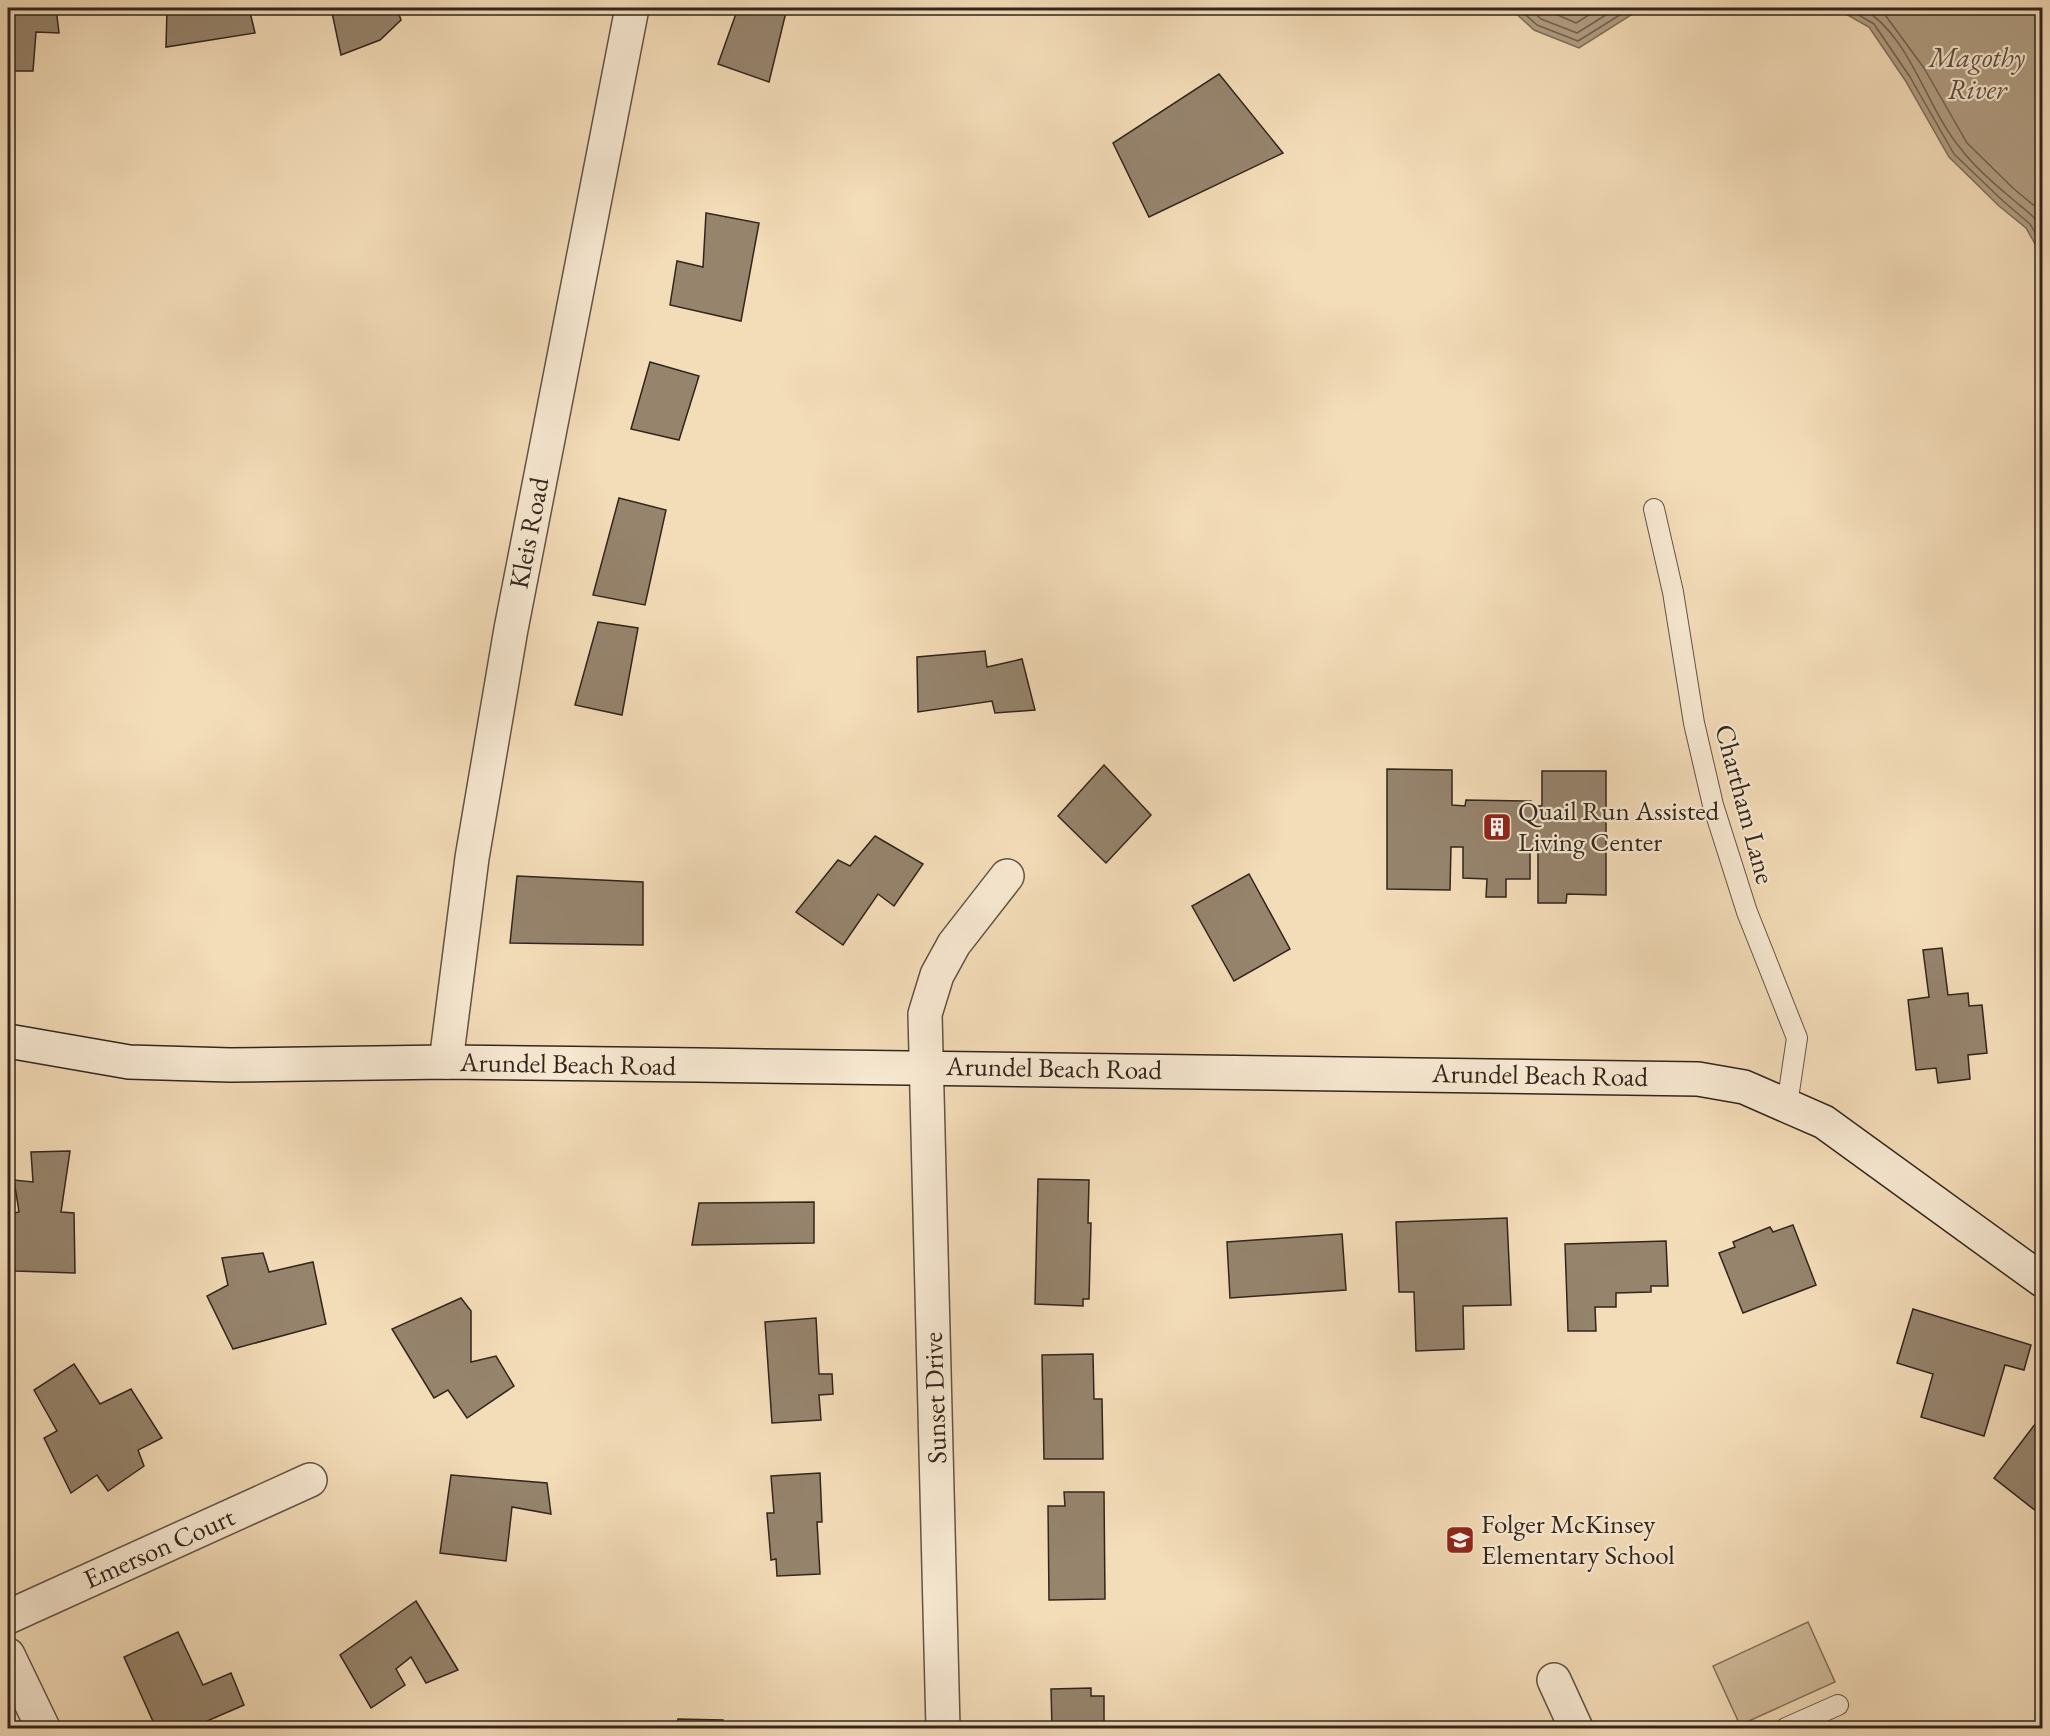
<svg xmlns="http://www.w3.org/2000/svg" width="2050" height="1736" viewBox="0 0 2050 1736" font-family="'EB Garamond',serif">
  <style>
    .green { fill: #d2bd9d; stroke: #82715c; stroke-width: 1.5 }
    .water { fill: #b19e83; stroke: #7e6e5a; stroke-width: 1.5 }
    .lines { fill: none; stroke-linecap: round; stroke-linejoin: round }
    .shore { stroke: #726250; stroke-width: 1.5 }
    .building { fill: #96846d; stroke: #32251c; stroke-width: 1.5 }
    .lane-casing { stroke: #625343; stroke-width: 22 }
    .street-casing { stroke: #625343; stroke-width: 36 }
    .secondary-casing { stroke: #32251c; stroke-width: 36 }
    .lane { stroke: #f7e8d1; stroke-width: 20 }
    .street { stroke: #f7e8d1; stroke-width: 33 }
    .secondary { stroke: #f7e8d1; stroke-width: 33 }
    .labels { text-anchor: middle; stroke-width: 4.5; stroke-linejoin: round; paint-order: stroke }
    .street-label { font-size: 27px; fill: #32251c; stroke: #f7e8d1 }
    .poi-label { font-size: 27px; fill: #32251c; stroke: #f7e8d1; text-anchor: start }
    .water-label { font-size: 28px; font-style: italic; fill: #5e4f40; stroke: #f7e8d1 }
  </style>
  <rect width="100%" height="100%" fill="#f3dcb8"/>
  <filter id="stains"><feTurbulence type="fractalNoise" baseFrequency=".00333" numOctaves="4"/><feColorMatrix values="0 0 0 0 .2 0 0 0 0 .09 0 0 0 0 .02 0 0 0 .5 -.17"/></filter>
  <radialGradient id="worn" r=".72"><stop offset=".6" stop-color="#630" stop-opacity="0"/><stop offset="1" stop-color="#630" stop-opacity=".3"/></radialGradient>
  <path class="green" d="M1808,1622L1835,1682L1740,1725L1713,1666Z"/>
  <g class="water">
    <path d="M1510,8H1642L1579,48L1534,30Z"/>
    <path d="M1835,8H2042V256L2026,228L1999,206L1949,157L1905,80L1869,27Z"/>
  </g>
  <g class="lines">
    <g class="shore">
      <path d="M1518,8L1537,25L1578,41L1631,8"/>
      <path d="M1529,8L1541,19L1577,33L1617,8"/>
      <path d="M1542,8L1576,23L1600,8"/>
      <path d="M1847,8L1874,24L1910,77L1954,154L2003,201L2030,224L2042,244"/>
      <path d="M1862,8C1911,36 1926,108 1961,149C1974,166 1993,183 2010,197C2022,208 2035,215 2042,229"/>
      <path d="M1880,8L1924,68L1967,143L2014,189L2042,212"/>
    </g>
  </g>
  <g class="building">
    <path d="M8,8H56L59,33L36,32L33,71H8Z"/>
    <path d="M167,8H249L255,33L166,47Z"/>
    <path d="M331,8H397L401,20L380,40L341,55Z"/>
    <path d="M738,8H787L769,82L718,64Z"/>
    <path d="M1219,74L1283,153L1149,217L1113,143Z"/>
    <path d="M706,213L759,223L741,321L670,305L677,261L703,267Z"/>
    <path d="M650,362L699,376L679,440L631,429Z"/>
    <path d="M619,498L666,510L645,605L593,595Z"/>
    <path d="M598,622L638,628L622,715L575,705Z"/>
    <path d="M985,651L987,667L1022,659L1035,710L995,713L992,701L918,712L917,657Z"/>
    <path d="M1104,765L1151,815L1106,863L1058,816Z"/>
    <path d="M1387,769L1452,770V805L1465,806L1466,800L1531,801L1532,806H1542V771H1606V895L1567,894L1566,903H1538V848H1530V879H1506V897H1486L1487,879L1463,878V847H1451L1450,890L1387,889Z"/>
    <path d="M875,836L923,864L894,906L878,894L843,945L796,912L838,860L850,866Z"/>
    <path d="M1249,874L1290,949L1234,981L1192,906Z"/>
    <path d="M517,876L643,882V945L510,943Z"/>
    <path d="M1942,948L1948,995L1968,993L1969,1006L1982,1005L1987,1053L1968,1055L1970,1079L1938,1083L1936,1068L1916,1070L1908,1000L1929,997L1923,950Z"/>
    <path d="M70,1151L61,1212L74,1213L75,1273L15,1271L8,1214L19,1212L14,1180L33,1182L31,1152Z"/>
    <path d="M1038,1179L1089,1180L1088,1223H1091L1089,1299H1083V1306L1035,1304Z"/>
    <path d="M814,1202V1243L692,1245L699,1203Z"/>
    <path d="M1507,1218L1511,1305L1463,1306L1464,1349L1416,1351L1414,1292H1399L1396,1222Z"/>
    <path d="M1793,1225L1816,1285L1743,1313L1719,1253L1735,1247L1733,1242L1770,1227L1773,1232Z"/>
    <path d="M1342,1234L1346,1290L1230,1298L1227,1242Z"/>
    <path d="M1666,1241L1668,1286H1651V1292L1616,1293V1307H1595L1596,1331H1568L1565,1244Z"/>
    <path d="M263,1253L269,1272L313,1262L326,1324L233,1349L207,1296L228,1285L222,1258Z"/>
    <path d="M461,1298L471,1311V1362L496,1356L514,1386L467,1418L448,1390L434,1398L392,1329Z"/>
    <path d="M1913,1309L2031,1345L2024,1370L2005,1365L1984,1436L1921,1417L1933,1374L1897,1363Z"/>
    <path d="M816,1318L819,1374H832L833,1394L819,1395L821,1420L772,1423L765,1322Z"/>
    <path d="M1093,1354L1094,1399H1102L1103,1459H1044L1042,1355Z"/>
    <path d="M74,1364L100,1404L131,1389L162,1438L138,1450L144,1466L108,1491L97,1475L71,1493L44,1438L57,1431L34,1390Z"/>
    <path d="M2042,1415V1503L2036,1511L1994,1478Z"/>
    <path d="M820,1473L822,1522H817L820,1574L777,1576L776,1559L771,1560L767,1513H774L771,1476Z"/>
    <path d="M451,1475L547,1483L551,1514L512,1507L506,1561L440,1553Z"/>
    <path d="M1064,1492H1104L1105,1599L1049,1600L1048,1506H1065Z"/>
    <path d="M416,1601L458,1670L426,1683L411,1657L396,1669L405,1685L371,1708L340,1655Z"/>
    <path d="M178,1632L203,1685L231,1673L244,1705L191,1728H156L124,1657Z"/>
    <path d="M1091,1688V1696H1104V1728H1052L1051,1689Z"/>
    <path d="M678,1719L723,1720L722,1728H676Z"/>
  </g>
  <g class="lines">
    <g class="lane-casing">
      <g id="lane">
        <path d="M1654,509L1673,592L1694,723L1713,805L1747,912L1797,1038L1787,1105"/>
        <path d="M1786,1728L1838,1705"/>
      </g>
    </g>
    <g class="street-casing">
      <g id="street">
        <path d="M446,1062L472,858L511,629L632,8"/>
        <path d="M8,1617L310,1480"/>
        <path d="M8,1655L43,1728"/>
        <path d="M1554,1680L1576,1728"/>
        <path d="M943,1728L925,1014L937,975L954,944L1007,876"/>
      </g>
    </g>
    <g class="secondary-casing">
      <path id="secondary" d="M8,1041L129,1062L230,1065L446,1062L697,1065L1698,1079L1744,1087L1824,1122L2042,1280"/>
    </g>
    <use href="#lane" class="lane"/>
    <use href="#street" class="street"/>
    <use href="#secondary" class="secondary"/>
  </g>
  <defs>
    <g id="building-square" transform="scale(1.5)"><rect x="-9" y="-9" width="18" height="18" rx="4" fill="#8f2418" stroke="#f7e8d1"/><path d="M-4-6H4V6H1V3H-1V6H-4ZM-2.5-4.3h1.7v1.8h-1.7ZM.8-4.3h1.7v1.8H.8ZM-2.5-1h1.7V.8h-1.7ZM.8-1h1.7V.8H.8Z" fill="#fff"/></g>
    <g id="school-square" transform="scale(1.5)"><rect x="-9" y="-9" width="18" height="18" rx="4" fill="#8f2418" stroke="#f7e8d1"/><path d="M0-5L7-2L0 1L-7-2ZM-4 1L0 2.5L4 1V4Q0 6-4 4Z" fill="#fff"/></g>
  </defs>
  <g fill-rule="evenodd">
    <use href="#building-square" x="1497" y="827"/>
    <use href="#school-square" x="1460" y="1540"/>
  </g>
  <g class="labels">
    <g class="street-label">
      <text transform="translate(529 533) rotate(-79)" y="9">Kleis Road</text>
      <text transform="translate(1745 804) rotate(75)" y="9">Chartham Lane</text>
      <text transform="translate(568 1064) rotate(1)" y="9">Arundel Beach Road</text>
      <text transform="translate(1054 1068) rotate(1)" y="9">Arundel Beach Road</text>
      <text transform="translate(1540 1075) rotate(1)" y="9">Arundel Beach Road</text>
      <text transform="translate(935 1398) rotate(-92)" y="9">Sunset Drive</text>
      <text transform="translate(159 1548) rotate(-24)" y="9">Emerson Court</text>
    </g>
    <g class="poi-label">
      <text x="1518" y="820">Quail Run Assisted<tspan x="1518" dy="31">Living Center</tspan></text>
      <text x="1481" y="1533">Folger McKinsey<tspan x="1481" dy="31">Elementary School</tspan></text>
    </g>
    <g class="water-label">
      <text x="1977" y="67">Magothy<tspan x="1977" dy="32">River</tspan></text>
    </g>
  </g>
  <rect width="2050" height="1736" fill="none" stroke="#f3dcb8" stroke-width="30"/>
  <rect x="9" y="9" width="2032" height="1718" fill="none" stroke="#32251c" stroke-width="3"/>
  <rect x="15" y="15" width="2020" height="1706" fill="none" stroke="#32251c" stroke-width="1.5"/>
  <rect width="100%" height="100%" filter="url(#stains)"/>
  <rect width="100%" height="100%" fill="url(#worn)"/>
</svg>
